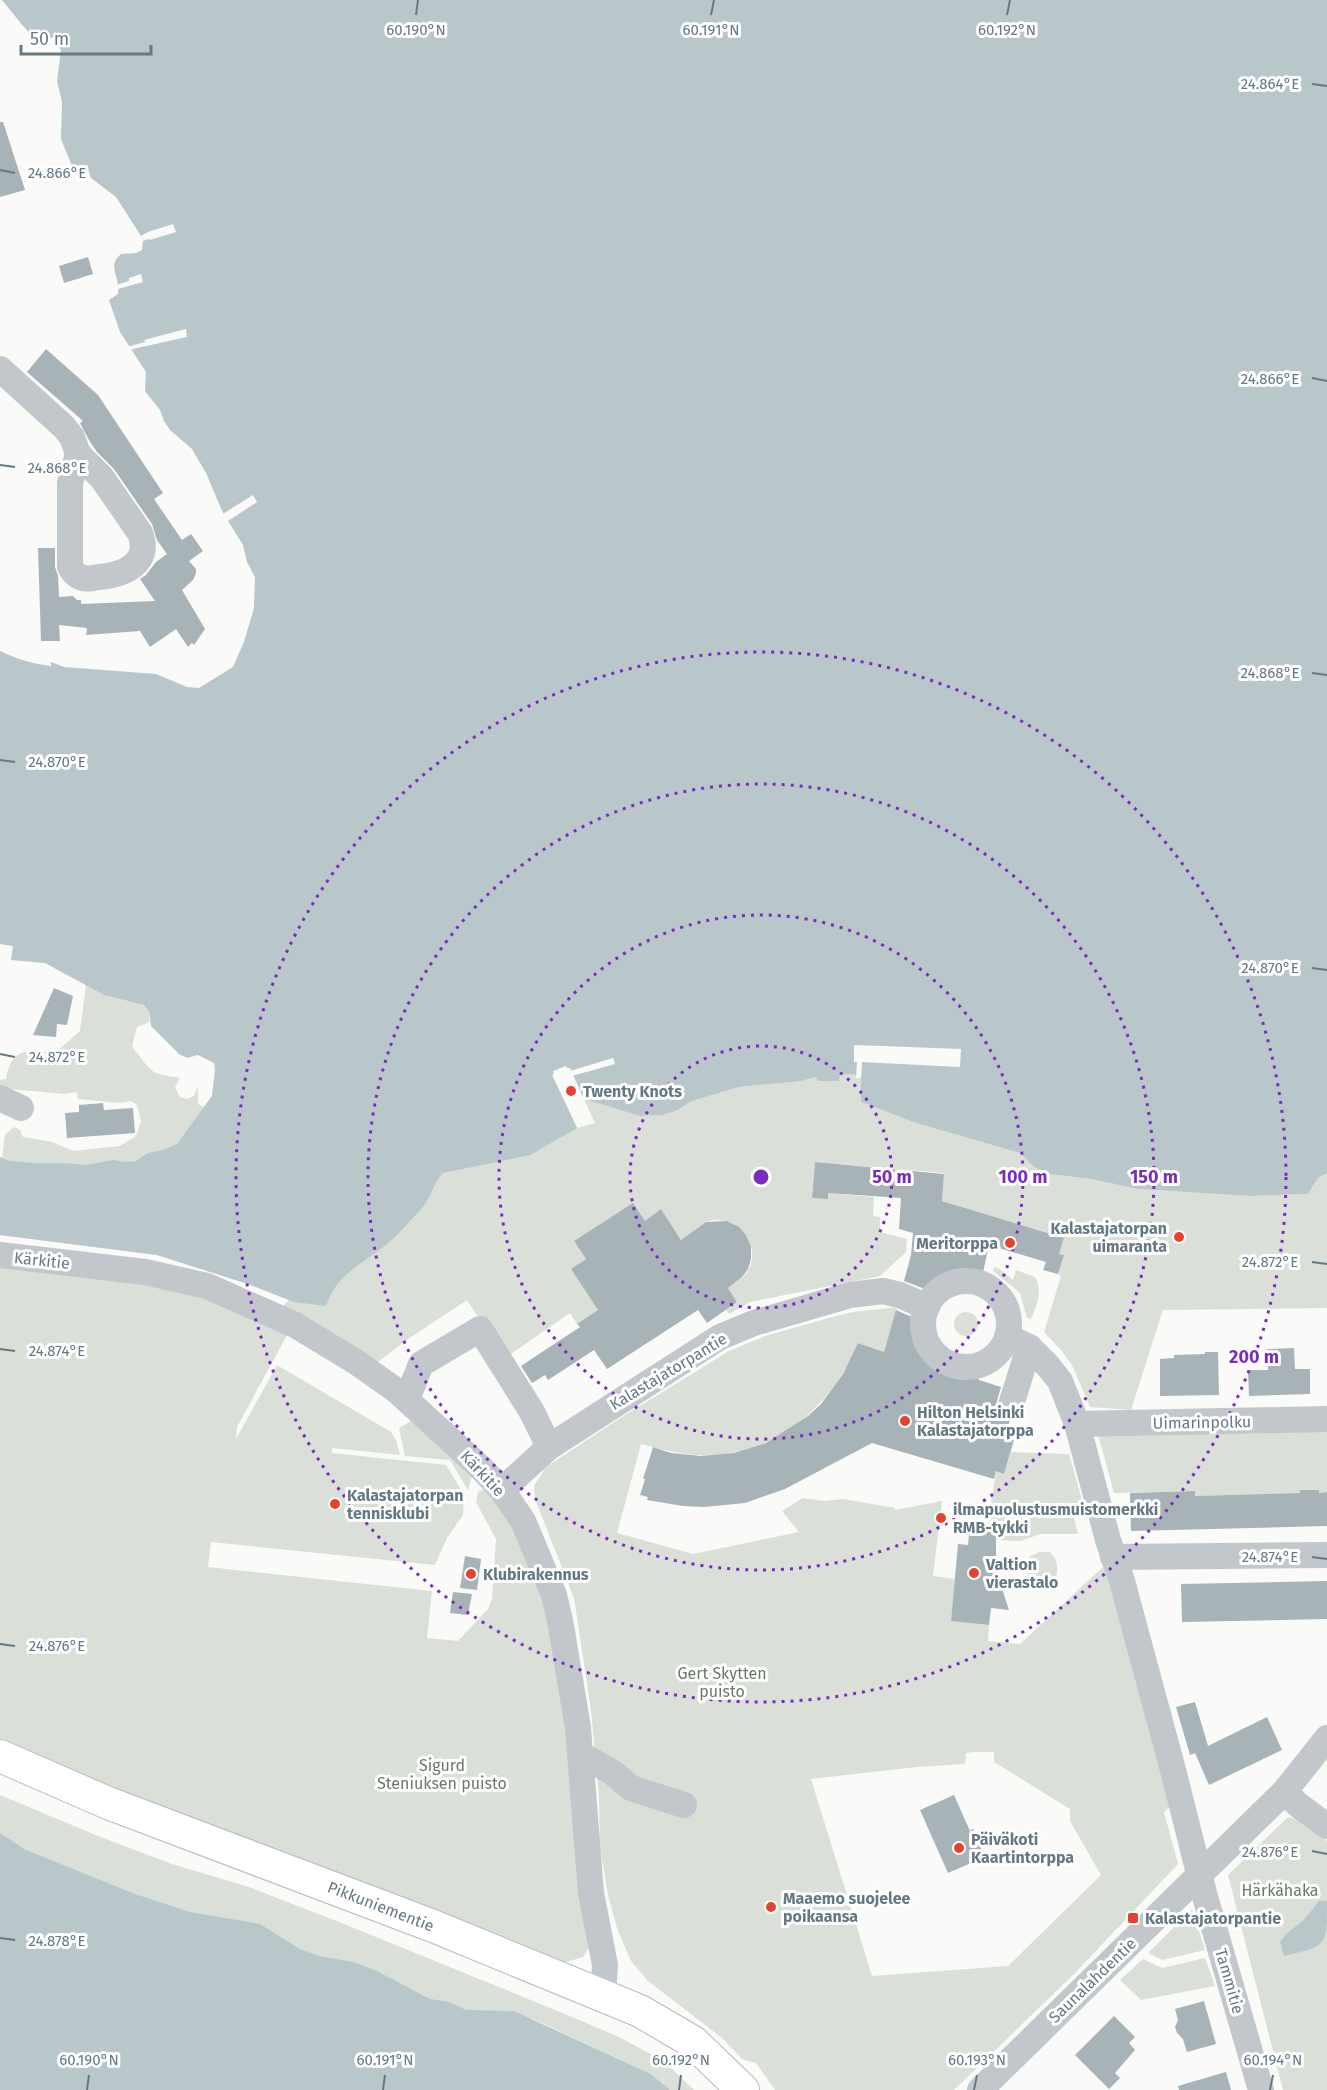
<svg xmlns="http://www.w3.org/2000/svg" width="1327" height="2090" viewBox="0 0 1327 2090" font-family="'Fira Sans',sans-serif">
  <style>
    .green { fill: #dadfd7; fill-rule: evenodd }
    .water { fill: #b9c7ca }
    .pier { fill: #fafaf8 }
    .building { fill: #a8b3b7 }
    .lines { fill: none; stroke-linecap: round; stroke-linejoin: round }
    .major-casing { stroke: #b5bbbe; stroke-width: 34 }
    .minor { stroke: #c1c7ca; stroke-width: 26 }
    .major { stroke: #fff; stroke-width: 32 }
    .ticks { fill: none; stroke: #657983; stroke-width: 2 }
    .ring { fill: none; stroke: #7b2cbf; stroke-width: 3; stroke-dasharray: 3 6 }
    .poi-dot { fill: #e4432e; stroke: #fff; stroke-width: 2 }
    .labels { text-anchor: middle; stroke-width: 6; stroke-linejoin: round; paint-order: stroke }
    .poi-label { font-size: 16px; font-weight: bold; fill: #657983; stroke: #fff; text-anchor: start }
    .street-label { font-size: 16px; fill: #657983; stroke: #fff }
    .park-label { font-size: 16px; fill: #6a7a64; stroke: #fff }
    .ticks-label { font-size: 15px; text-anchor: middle; fill: #657983; stroke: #fff; stroke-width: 6; stroke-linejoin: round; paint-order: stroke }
    .centre { fill: #7b2cbf; stroke: #fff; stroke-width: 3 }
    .ring-label { font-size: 18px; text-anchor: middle; font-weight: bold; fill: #7b2cbf; stroke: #fff; stroke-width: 6; stroke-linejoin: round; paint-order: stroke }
  </style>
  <rect width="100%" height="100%" fill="#fafaf8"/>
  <g class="green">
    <path d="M86,985L104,995L144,1005L149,1012V1022L137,1027L132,1046C136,1052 150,1071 156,1073C161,1075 174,1077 180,1078L175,1087L180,1097L187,1099L194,1096L198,1086V1104L204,1107L212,1096L214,1078L224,1072L189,1172L35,1182L0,1157L2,1158L5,1135L14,1127L20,1130L23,1137L52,1142L74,1151L120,1146L136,1136L141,1121L137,1105L131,1101L118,1103L78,1099L77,1092L64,1094L0,1088V1080L6,1079C12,1046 27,1051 55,1053L80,1031Z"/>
    <path d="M554,1074L552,1075L577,1128L595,1123L584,1099L640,1116L662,1115L676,1111L692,1101L739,1087L802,1081L816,1077L839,1081L840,1074L861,1075V1102L916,1123L1020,1153L1034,1167L1051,1174L1091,1179L1138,1189L1250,1196L1308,1194L1318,1178L1327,1173V1308L1163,1310L1131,1410L1090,1407L1072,1365L1061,1350L1044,1332L1061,1276L1058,1274L1064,1255L1059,1254L1064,1238L942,1201L944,1173L815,1162L812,1198L827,1199L828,1193L874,1197L873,1216L880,1217V1232L907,1239L906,1252L880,1276L750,1302L729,1314L726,1310L737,1302L728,1288C736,1282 744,1277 749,1269C762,1242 734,1212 706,1222C702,1224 698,1228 694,1230L692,1239L684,1244L661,1209L645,1221L633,1204L574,1241L586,1259L571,1269L598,1310L577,1324L570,1313L505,1358L467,1300L405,1341L373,1366L285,1309L284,1305L289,1300L248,1284L157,1255L0,1235Z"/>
    <path d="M0,1261L156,1281L292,1326L237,1427L236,1439L277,1365L391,1432L396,1440L400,1455L332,1448V1453L446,1465L460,1488L464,1499L463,1515L447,1538L435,1565L211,1542L208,1567L432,1591L427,1638L458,1641L488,1609L492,1599L496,1539L476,1502L478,1492L486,1488L499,1503L552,1604L592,1942L583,1957L563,1963L0,1744Z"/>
    <path d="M994,1267L999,1269L1013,1280L1016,1270L1035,1277C1043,1292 1037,1304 1031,1319L1027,1318L1020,1293L993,1271Z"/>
    <path d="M897,1307L884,1352L858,1343C832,1407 772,1459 699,1455C679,1454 660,1449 641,1444L617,1533L693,1554L799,1532L782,1511L803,1498L824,1501L843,1499L895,1508V1510L942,1501L933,1576L955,1579L951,1621L989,1625L988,1641L1020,1644L1104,1566L1173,1804L1164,1812L1178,1864L1075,1973L954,2090H775L756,2063L742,2059L722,2038L648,1981L631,1961L617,1928L608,1895L600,1846L599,1797L591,1710L574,1598L535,1499L534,1486L546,1467L622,1417L729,1351L765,1336L829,1318L853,1312ZM973,1752H994V1762L1070,1809V1821L1101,1875L1008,1966L872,1976L811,1779L917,1767L965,1764L966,1753Z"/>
    <circle cx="966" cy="1324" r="12"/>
    <path d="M418,1417L472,1476L468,1490L450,1460L405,1456L399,1428Z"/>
    <path d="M1327,1428V1492L1319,1493L1318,1490H1300V1493L1195,1496L1194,1491L1114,1493L1098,1434Z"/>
    <path d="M1011,1452L1069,1454L1087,1518H1074L1078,1534H1041L1020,1541L996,1540V1526L988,1525L996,1471L1004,1473Z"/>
    <path d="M1039,1552H1050C1058,1560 1058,1566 1056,1578L1048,1584L1040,1587C1026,1581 1024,1570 1029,1557Z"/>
    <path d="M0,1795L98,1836L172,1864L249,1887L344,1924L570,2016L621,2038L664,2061L694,2090H670L651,2074L533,2019L512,2026L0,1907Z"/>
    <path d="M1288,1817L1298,1820L1327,1841V2090H1283L1228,1875Z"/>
    <path d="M1192,1909L1205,1950L1162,1960L1148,1953Z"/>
    <path d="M1205,1958L1215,1986L1141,2000L1120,1980L1143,1959L1162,1968Z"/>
  </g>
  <g class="water">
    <path d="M2,0H1327V1173L1318,1178L1308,1194L1250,1196L1138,1189L1091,1179L1050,1174L1034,1167L1020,1153L916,1123L861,1102V1075L840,1074L839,1081H819L815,1077L802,1081L739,1087L692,1101L676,1111L662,1115L640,1116L584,1099L570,1068H567L566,1066L553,1071L554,1074L552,1075L577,1128L530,1155L443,1173C433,1183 431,1198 421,1209C410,1221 398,1235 386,1245C361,1264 336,1275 326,1306L294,1302L248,1284L157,1255L0,1235V1157L9,1161L33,1163H64L86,1165L113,1160L125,1162L136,1161L148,1153L163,1150L177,1144L212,1096L215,1070L214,1063L198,1055L187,1058L179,1054L151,1026L149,1012L144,1005L104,995L45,963L11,960L13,946L0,944V651C17,659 33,664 51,666V662L64,667L156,674L187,687L199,688L233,667L244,642L254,608L255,577L247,562L243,545L223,513L206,473L192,449L170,430L164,421L160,410L145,391L146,372L120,332L109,300L118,294C118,291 119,287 118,284C116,272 109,265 121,254L136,253L142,250L143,241L141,236L116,197L91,178L88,169L72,166L61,139L62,102L57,81L61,50L53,38L33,36L23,26Z"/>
    <path d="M0,1833L26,1850L135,1894L190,1912L260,1924L300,1949L319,1956L353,1962L377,1971L430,1999L449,2002L466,2010L514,2011L651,2074L670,2090H0Z"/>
    <path d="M1319,1901H1327C1327,1949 1327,1945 1284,1956L1280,1942L1287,1933L1303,1921Z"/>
  </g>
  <g class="pier">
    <path d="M173,224L176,232L150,240L149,239L143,241L141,236L148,232Z"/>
    <path d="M141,274L143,282L118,289L116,285L129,281V278Z"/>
    <path d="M186,329L187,337L128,350L127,347L145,342L144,340Z"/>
    <path d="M253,495L257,502L225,523L221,515Z"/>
    <path d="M854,1045L961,1049L960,1067L862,1062L861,1078H856L857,1062H854Z"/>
    <path d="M613,1058L615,1064L572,1076L570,1071Z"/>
  </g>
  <g class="building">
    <path d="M0,122H3L25,190L0,197Z"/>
    <path d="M88,257L93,274L64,283L59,266Z"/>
    <path d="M46,349L98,395L163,493L154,499L182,540L191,534L203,551L189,561L196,569V573L193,580L182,590L205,629L194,645L192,643L188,647L176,629L150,647L140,631L86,635L87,628L59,625L60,641H41L38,548H55V567L58,576L59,597L73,596L77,600H81V604L155,601L140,579L146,575L156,562L167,554L157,540L152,524L114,469L97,452L89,440L80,423L83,421L27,372Z"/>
    <path d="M54,988L73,996L67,1025L57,1024L56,1037L33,1035Z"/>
    <path d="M103,1103L104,1110L133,1108L135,1133L67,1138L65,1113L79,1112V1105Z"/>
    <path d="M815,1162L944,1174L942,1201L1064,1238L1059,1254L1064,1255L1058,1274L1043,1270L1046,1262L989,1245L982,1277L969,1273L946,1276L936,1280L925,1289L904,1281L911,1255L913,1233L899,1229L901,1198L828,1193V1199L812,1198Z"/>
    <path d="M633,1203L645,1221L661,1209L681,1240L706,1222L727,1221L739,1227L746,1235L751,1246V1259L748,1269L742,1277L728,1288L737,1302L707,1323L698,1310L607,1369L594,1350L548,1380L545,1375L532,1383L521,1366L580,1327L577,1324L598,1310L571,1269L586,1259L574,1241Z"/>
    <path d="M896,1310L914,1318V1328L919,1344L925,1354L933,1362L953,1372L964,1374L977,1372L979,1380L1001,1387L997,1401V1409L1000,1416L1010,1420L1005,1437L1014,1440L1004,1474L996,1471L994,1479L872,1443L785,1489L745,1503L704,1507L683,1506L647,1500L648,1497L640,1495L645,1479H643L653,1447L671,1453L701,1456L734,1453L766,1443L808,1416L821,1404L843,1374L858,1343L884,1352Z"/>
    <path d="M1294,1348L1295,1369H1310V1394L1249,1396L1248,1370H1268L1267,1349Z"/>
    <path d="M1205,1352H1218L1219,1395L1160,1396V1359L1174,1358V1355L1205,1354Z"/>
    <path d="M1300,1490H1319V1493L1327,1492V1526L1131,1531L1130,1493L1195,1491V1496L1300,1493Z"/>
    <path d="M970,1523L996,1526V1570L1009,1610L991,1608L989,1625L951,1621L958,1544L968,1545Z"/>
    <path d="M465,1556L481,1559L477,1590L460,1588Z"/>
    <path d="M1327,1581V1619L1182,1622L1181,1584Z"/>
    <path d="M453,1592L472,1594L468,1615L450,1613Z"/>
    <path d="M1195,1702L1208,1746L1267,1717L1282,1750L1209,1785L1195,1753L1190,1755L1176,1707Z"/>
    <path d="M954,1795L970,1831L973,1829L985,1857L948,1873L920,1810Z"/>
    <path d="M1204,2001L1216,2044L1187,2052L1183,2039L1177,2033L1175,2027L1178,2020L1175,2009Z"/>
    <path d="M1114,2016L1135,2037L1129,2043L1135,2050L1115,2073L1120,2078L1109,2089L1075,2055Z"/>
    <path d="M1226,2072L1231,2090H1179L1178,2086Z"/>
  </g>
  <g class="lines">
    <g class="major-casing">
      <path id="major" d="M0,1756L108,1803L433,1926L640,2011L693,2042L743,2090"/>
    </g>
    <g class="minor">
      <path d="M0,369L64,427L72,437L78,454L102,478L140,533C152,563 124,575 99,577C93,578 86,580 80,577C75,575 73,571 70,567V483L78,454"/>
      <path d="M0,1098L21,1108"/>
      <path d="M0,1255L145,1272L207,1286L295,1325L356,1362L397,1391L480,1467L502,1490L523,1521L554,1595L560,1620L578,1728L591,1893L605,1965L603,1994"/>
      <circle cx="966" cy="1324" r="43"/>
      <path d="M1008,1337L1029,1347L1048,1366L1060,1381L1077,1424L1108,1540L1122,1581L1173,1770L1204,1893L1261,2090"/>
      <path d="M407,1399L421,1364L480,1329L532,1412L549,1447"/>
      <path d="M1011,1405L1029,1347"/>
      <path d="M1077,1424L1327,1419"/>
      <path d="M502,1490L549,1447L720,1337L754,1323L850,1295L883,1291L900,1295L927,1307"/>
      <path d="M1113,1557L1327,1555"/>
      <path d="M580,1754L612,1772L631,1788L684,1805"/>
      <path d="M1285,1791L1297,1804L1327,1826"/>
      <path d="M980,2090L1285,1791L1327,1738"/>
    </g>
    <use href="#major" class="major"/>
  </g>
  <path class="ticks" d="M416,15L418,0M711,15L714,0M1007,15L1010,0M1312,84L1327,86M0,170L15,173M1312,378L1327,381M0,465L15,467M1312,673L1327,675M0,760L15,762M1312,968L1327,970M0,1054L15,1057M1312,1262L1327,1264M0,1349L15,1351M1312,1557L1327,1559M0,1644L15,1646M1312,1851L1327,1854M0,1938L15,1940M87,2090L89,2075M383,2090L385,2075M679,2090L681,2075M974,2090L977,2075M1270,2090L1273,2075"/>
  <g class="ring">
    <circle cx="761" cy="1177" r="131"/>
    <circle cx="761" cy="1177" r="262"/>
    <circle cx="761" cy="1177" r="393"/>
    <circle cx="761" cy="1177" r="525"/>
  </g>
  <g class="poi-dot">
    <circle cx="571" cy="1091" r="6"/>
    <circle cx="1179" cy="1237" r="6"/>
    <circle cx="1010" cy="1243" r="6"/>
    <circle cx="905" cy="1421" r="6"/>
    <circle cx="335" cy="1504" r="6"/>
    <circle cx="941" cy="1518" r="6"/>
    <circle cx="974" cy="1573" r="6"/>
    <circle cx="471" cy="1574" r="6"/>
    <circle cx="959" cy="1848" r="6"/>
    <circle cx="771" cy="1907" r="6"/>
    <rect x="1127" y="1912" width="12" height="12" rx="3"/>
  </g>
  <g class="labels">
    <g class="poi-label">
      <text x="583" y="1097">Twenty Knots</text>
      <text x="1167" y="1234" text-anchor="end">Kalastajatorpan<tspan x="1167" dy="18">uimaranta</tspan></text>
      <text x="998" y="1249" text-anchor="end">Meritorppa</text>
      <text x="917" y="1418">Hilton Helsinki<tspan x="917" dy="18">Kalastajatorppa</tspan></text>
      <text x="347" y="1501">Kalastajatorpan<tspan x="347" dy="18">tennisklubi</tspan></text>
      <text x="953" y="1515">ilmapuolustusmuistomerkki<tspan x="953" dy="18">RMB-tykki</tspan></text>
      <text x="986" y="1570">Valtion<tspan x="986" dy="18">vierastalo</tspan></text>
      <text x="483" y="1580">Klubirakennus</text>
      <text x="971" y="1845">Päiväkoti<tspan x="971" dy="18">Kaartintorppa</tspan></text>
      <text x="783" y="1904">Maaemo suojelee<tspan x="783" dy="18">poikaansa</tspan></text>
      <text x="1145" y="1924">Kalastajatorpantie</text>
    </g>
    <g class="street-label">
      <text transform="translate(42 1260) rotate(6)" y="6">Kärkitie</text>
      <text transform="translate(668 1371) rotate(-31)" y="6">Kalastajatorpantie</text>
      <text transform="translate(1202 1422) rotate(-1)" y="6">Uimarinpolku</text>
      <text transform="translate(483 1473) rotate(47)" y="6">Kärkitie</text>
      <text transform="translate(381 1906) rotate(21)" y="6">Pikkuniementie</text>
      <text transform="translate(1092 1980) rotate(-44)" y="6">Saunalahdentie</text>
      <text transform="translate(1230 1981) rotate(74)" y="6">Tammitie</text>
    </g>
    <g class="park-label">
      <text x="722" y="1679">Gert Skytten<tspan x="722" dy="18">puisto</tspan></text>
      <text x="442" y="1771">Sigurd<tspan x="442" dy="18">Steniuksen puisto</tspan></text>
      <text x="1280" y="1896">Härkähaka</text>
    </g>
  </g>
  <g class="ticks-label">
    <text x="416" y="35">60.190°N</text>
    <text x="711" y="35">60.191°N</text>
    <text x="1007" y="35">60.192°N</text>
    <text x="1270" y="89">24.864°E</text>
    <text x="57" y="178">24.866°E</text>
    <text x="1270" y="384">24.866°E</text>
    <text x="57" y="473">24.868°E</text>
    <text x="1270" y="678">24.868°E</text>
    <text x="57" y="767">24.870°E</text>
    <text x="1270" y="973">24.870°E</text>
    <text x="57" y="1062">24.872°E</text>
    <text x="1270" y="1267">24.872°E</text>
    <text x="57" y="1356">24.874°E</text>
    <text x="1270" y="1562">24.874°E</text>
    <text x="57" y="1651">24.876°E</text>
    <text x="1270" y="1857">24.876°E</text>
    <text x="57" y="1946">24.878°E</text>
    <text x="89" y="2065">60.190°N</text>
    <text x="385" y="2065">60.191°N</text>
    <text x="681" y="2065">60.192°N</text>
    <text x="977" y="2065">60.193°N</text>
    <text x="1273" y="2065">60.194°N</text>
  </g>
  <circle cx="761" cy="1177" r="9" class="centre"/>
  <g class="ring-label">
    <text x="892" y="1183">50 m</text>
    <text x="1023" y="1183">100 m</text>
    <text x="1154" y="1183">150 m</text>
    <text x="1254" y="1363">200 m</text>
  </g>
  <path d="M21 45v9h130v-9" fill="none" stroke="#657983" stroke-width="3"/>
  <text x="30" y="45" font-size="18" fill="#657983" stroke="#ffffff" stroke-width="4.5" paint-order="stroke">50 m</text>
</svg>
